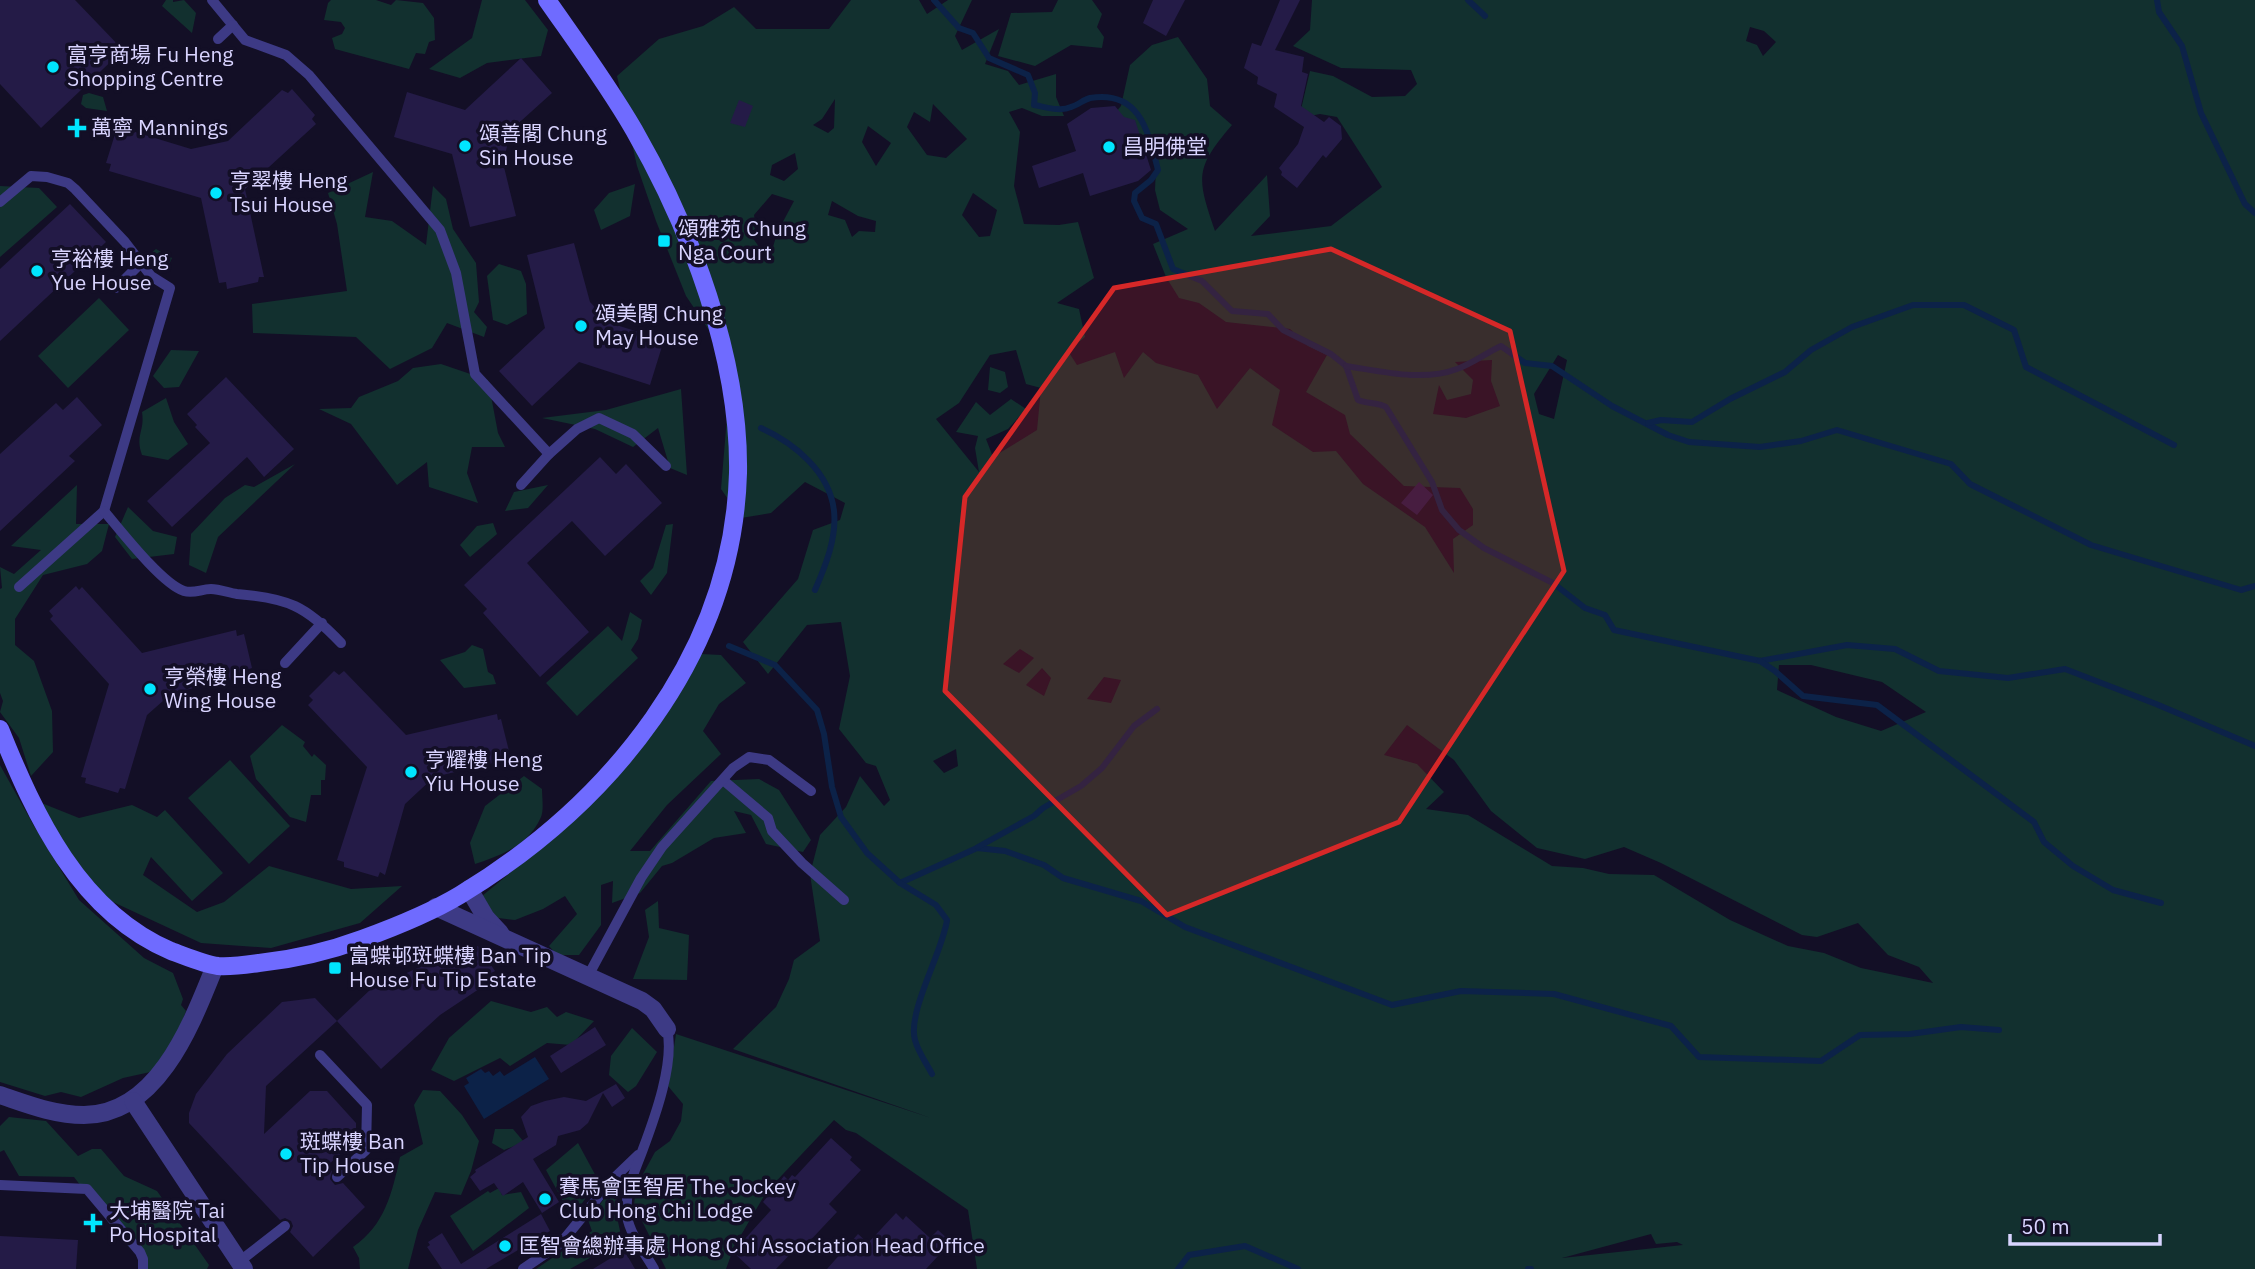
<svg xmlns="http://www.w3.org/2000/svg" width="2255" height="1269" viewBox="0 0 2255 1269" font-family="'IBM Plex Sans','Noto Sans TC',sans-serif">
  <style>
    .green { fill: #12302f; fill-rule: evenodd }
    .water { fill: #0c2248 }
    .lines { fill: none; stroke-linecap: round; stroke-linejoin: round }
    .stream { stroke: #0c2248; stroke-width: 6 }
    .building { fill: #241b47 }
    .lane { stroke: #3d3a85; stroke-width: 10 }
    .street { stroke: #3d3a85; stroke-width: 18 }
    .secondary { stroke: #6f6bff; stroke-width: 18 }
    .marked { fill: #d62828; fill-opacity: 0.2; stroke: #d62828; stroke-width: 5; stroke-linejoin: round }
    .poi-dot { fill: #00e5ff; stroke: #130f26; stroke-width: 2.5 }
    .labels { text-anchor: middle; stroke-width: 7; stroke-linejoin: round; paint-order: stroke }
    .poi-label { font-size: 21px; fill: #d9d4ff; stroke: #130f26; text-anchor: start }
  </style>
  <rect width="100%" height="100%" fill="#130f26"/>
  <g class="green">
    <path d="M166,0H173V2L184,0L196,13L192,33L162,6Z"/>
    <path d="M331,0H376L391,5L396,0L423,3L434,18L435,40L429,42L425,54L416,53L409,69L335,49L332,38L342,34L345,28L341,22L324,20L328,3Z"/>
    <path d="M482,0H525L548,30L541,56L487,63L460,78L429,69L472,38Z"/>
    <path d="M851,0H919L927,14L948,0H972L955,36L962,50L999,29L985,64L1008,71L1019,85L1056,74V97L1064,116H1042L1022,108L1009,112L1020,132L1014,186L1024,224L1059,225L1078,222L1094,278L1057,303L1079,309L1085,337L1068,351L1077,365L1115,352L1124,378L1143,352L1156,363L1198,375L1217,409L1250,368L1280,390L1272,425L1313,452L1336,451L1363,484L1425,527L1454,573L1453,539L1473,525V509L1460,488L1404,486L1350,434L1345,415L1306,392L1327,355L1308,346L1290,329L1226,322L1199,303L1179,298L1166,277L1153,244L1188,229L1160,210L1155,190L1157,141L1129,175L1106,123L1121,106L1130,65L1152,45L1178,37L1207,79L1210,106L1232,125C1194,169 1197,178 1215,231L1267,175L1270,216L1251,236L1331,226L1382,187L1337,117L1320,114L1299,118L1310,71L1333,76L1372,97L1405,96L1417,84L1411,70L1341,68L1293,46L1310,30L1312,0H2255V1269H977L968,1210L856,1133L846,1130L834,1120L767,1191L734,1247L726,1269H666L634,1205L636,1187L655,1152L670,1141L681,1121L683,1104L668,1086L676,1034L931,1118L733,1049L776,1007L789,979L794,960L820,941L810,874L820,835L846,807L860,776L884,806L890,800L876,766L866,763L839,729L850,676L841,622L807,625L768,674L743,642L798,579L813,530L840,520L845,503L805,482L771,513L741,518L721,489L727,417L721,348L686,296L656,221L637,166L617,76L659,39L703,26L734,7L756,29H829ZM1750,27L1764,31L1776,42L1763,56L1757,45L1746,41ZM835,99L834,128L828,133L813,125L822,119ZM933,104L967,139L946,158L927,155L907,127L914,112L930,122ZM868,126L891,143L876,166L862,142ZM795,153L798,169L784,181L770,175L772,165ZM973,193L997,210L990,236L979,237L962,215ZM772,194L794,201L777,233L771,254L762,251L747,230H756L754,215ZM832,201L858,216L876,221L875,232L859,231L852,237L845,220L828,215ZM1016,350L1026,384L1041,388L1037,430L993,457L986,439L1008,429L1026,409L1011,399L990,415L976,402L956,432L978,436L975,448L979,472L936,419L959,403L990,355ZM1558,355L1567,360L1554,419L1539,414L1534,394ZM1492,360L1491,381L1500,406L1466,418L1433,414L1439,385L1447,400L1471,394L1473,380L1455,362ZM1020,649L1034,658L1019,673L1003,664ZM1779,665H1811L1882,682L1926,712L1881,731L1836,717L1777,690ZM1042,668L1051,678L1044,696L1026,685ZM1104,677L1121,680L1111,703L1087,699ZM1407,725L1454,760L1491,811L1537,848L1585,859L1624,847L1661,863L1802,935L1817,937L1858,923L1888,955L1919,967L1933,983L1861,968L1824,953L1788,946L1730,920L1654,875L1609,874L1583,868L1552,866L1468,815L1426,809L1444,792L1417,764L1384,755ZM956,749L958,766L944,773L933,761ZM1651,1234L1656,1244L1677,1242L1683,1245L1562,1258Z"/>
    <path d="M1058,0H1092L1102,14L1097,27L1104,37L1102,48L1071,45L1035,66L998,56L1011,13L1052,12Z"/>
    <path d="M89,93L103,97L107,111L86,108L81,104L83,95Z"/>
    <path d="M373,172L365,217L392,221L426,245L433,186L446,199L453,229L476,263L479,302L474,312L487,327L484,337L447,323L432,348L390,369L356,337L253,333L252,304L347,291L337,224L328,193Z"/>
    <path d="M635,184L630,216L601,230L594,210L609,193Z"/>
    <path d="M0,186L39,188L57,207L0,257Z"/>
    <path d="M156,249L172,258L165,273L154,269L146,257Z"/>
    <path d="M499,264L521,271L526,284L527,314L507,325L493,320L487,276Z"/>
    <path d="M99,298L129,330L68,388L38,356Z"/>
    <path d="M171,350L199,351L179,387L164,388L153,376Z"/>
    <path d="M441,364L488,380L498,433L505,447H472L467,473L478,503L429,487L427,462L397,485L351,424L319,409L351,408L359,397L398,381L413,368Z"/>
    <path d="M990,367L1005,372L1008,387L1000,393L988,390Z"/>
    <path d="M681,389L687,475L670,468L658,428L633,447L595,429L542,418L606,410Z"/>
    <path d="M166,398L174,422L188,444L168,460L142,455C135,434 145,432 142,412Z"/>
    <path d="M295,464L218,537L206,573L189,565L191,534L225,498L245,485L254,487Z"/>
    <path d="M77,485L76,524H109L102,551L87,564L43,575L15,619V645L34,661L52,711L53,752L31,776L19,738L0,712L3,701L0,693V589L2,588L0,567L14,574L41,550L11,546Z"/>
    <path d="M548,485L528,508L505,511L514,492Z"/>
    <path d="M128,507L153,531L177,537L174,554L132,559L115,537Z"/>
    <path d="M493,523L497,534L470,557L460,545L477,526Z"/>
    <path d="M673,524L667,573L651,595L640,581L653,568L666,525Z"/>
    <path d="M630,612L642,620L638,639L631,650L638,658L577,716L546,683L608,626L622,641Z"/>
    <path d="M472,645L483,649L488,672L493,675L496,684L464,688L440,660L465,652Z"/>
    <path d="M701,654L721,655L746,683L719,704L703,731L721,754L667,805L630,851H650L711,781L759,779L779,790L811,840L803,852L766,844L751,815L734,811L746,833L714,838L672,863L662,866L640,893L612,903L613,881L601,885V925L579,955H557L549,946L577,914L565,896L543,909L515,920L491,917L482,896C549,841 616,786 666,715C679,696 690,674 701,654Z"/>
    <path d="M282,725L305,742L303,746L312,757L314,754L326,765L325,780H321V795H311L306,822L290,817L256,779L250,756Z"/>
    <path d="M230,760L290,826L249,864L188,798Z"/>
    <path d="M0,765L34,826L79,900L144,958L173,973L183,999L181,1005L186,1011L164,1069L123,1078L81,1097L61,1092L45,1096L0,1082Z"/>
    <path d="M524,776L542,789C542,797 544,810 541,817C529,845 502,855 475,864L470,843L485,806Z"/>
    <path d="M34,800L79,818L132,805L157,817L165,810L223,873L192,901L151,857L143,875L197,912L224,902L269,866L351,889L402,886L360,923L271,948L201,943L113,902L77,870Z"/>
    <path d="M658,901L659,928L689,935L687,980L633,979L649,937L645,910Z"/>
    <path d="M491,1001L531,1012L547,1007L557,1017L566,1012L594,1021L571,1045L547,1043L510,1066L500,1058L454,1081L431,1070L449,1038Z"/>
    <path d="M632,1028L657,1052L636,1086L628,1092L609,1075L611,1056Z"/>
    <path d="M423,1090L440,1091L462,1115L479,1141L471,1171L461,1195L435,1192L418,1230L408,1269H360L359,1258L353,1247C385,1225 392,1193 400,1157L423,1144L414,1105Z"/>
    <path d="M9,1117L46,1121L78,1156L92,1149H101L124,1176L157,1191L209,1265L207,1269H140L148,1260L125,1244L74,1177L19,1176L4,1150L0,1152V1126Z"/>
    <path d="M495,1129H513L524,1142L504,1150L492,1143Z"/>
    <path d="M578,1143L598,1180L572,1218L546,1170Z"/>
    <path d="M617,1182V1217L622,1240L570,1269H536L592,1231L588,1220Z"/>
    <path d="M499,1188L502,1195L521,1192L529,1208L473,1251L450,1216L488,1191L490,1193Z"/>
  </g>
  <path class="water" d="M535,1057L549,1079L484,1119L464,1086L469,1083L466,1078L481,1069L485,1073L489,1071L493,1076L500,1071L504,1076Z"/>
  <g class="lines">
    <g class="stream">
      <path d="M934,0L959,28L973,33L989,58L1028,75L1035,93L1034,105C1046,107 1060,112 1071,107C1078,105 1083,100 1090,98C1140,90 1148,131 1158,170L1151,180L1135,193L1134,201L1142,218L1156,224L1173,269L1202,281L1232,311L1268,314L1283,330L1331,354L1346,366L1358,400C1367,404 1377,402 1386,407L1432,482L1442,510L1459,530L1484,548L1553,583L1585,608L1605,615L1614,630L1760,661L1847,645L1895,649L1939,671L2008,678L2065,669L2156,704L2255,746"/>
      <path d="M1468,0L1485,16"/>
      <path d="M2157,0L2159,12L2182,46L2201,113L2245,204L2255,213"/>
      <path d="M1346,366C1380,371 1423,382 1457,369C1472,364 1486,353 1501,346L1525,363L1552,366L1612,406L1668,435L1689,442L1760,447L1801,441L1837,430L1951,464L1970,484L2091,545L2241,590L2255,586"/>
      <path d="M1648,423L1661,420L1692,422L1730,399L1785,372L1811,350L1852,327L1913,305H1964L2014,330L2026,367L2174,445"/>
      <path d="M761,428C794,443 830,472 834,511C837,538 825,567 815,590"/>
      <path d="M729,646L775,665L817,710L824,734L832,787L841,817L867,853L900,883L977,848L1005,851L1044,865L1063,878L1141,901L1185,927L1392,1005L1461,991L1554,994L1671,1026L1699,1057L1821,1061L1860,1035L1910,1034L1961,1027L1999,1030"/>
      <path d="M1760,661L1775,671L1803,696L1877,705L2034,822L2044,842L2073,866L2113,890L2161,903"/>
      <path d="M978,847L1034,816L1043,808L1081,786L1102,768L1134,726L1157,709"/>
      <path d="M900,883L936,905L947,920C943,951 907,1012 915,1040C918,1052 927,1064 932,1074"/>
      <path d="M1178,1269L1189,1255L1245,1246L1298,1269"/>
      <path d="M1528,1269H1531"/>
    </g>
  </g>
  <g class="building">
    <path d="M0,0H75L123,50L41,128L0,84Z"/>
    <path d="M1153,0H1185L1166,36L1143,23Z"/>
    <path d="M1280,0H1300L1275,50L1304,57L1302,72L1308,74L1301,106L1324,122L1329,117L1341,126L1342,139L1326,158L1323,155L1297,188L1281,175L1282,172L1279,168L1298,144L1304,127L1274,107L1277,94L1257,84L1258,77L1244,68L1252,43L1261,46Z"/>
    <path d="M521,58L552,93L511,130L503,163L516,216L470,227L452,154L394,137L407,92L465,110Z"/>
    <path d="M292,89L315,115L312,119L316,124L245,189L264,277H259L258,282L227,289L226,282L219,283L201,198L109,171L111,164L106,163L116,131L121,133L122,128L191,149L228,141L282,90L288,93Z"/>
    <path d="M739,100L753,106L745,127L730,123Z"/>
    <path d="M1115,106L1124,117L1135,120L1151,170L1138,181L1090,196L1083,173L1039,188L1032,166L1076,151L1067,124L1091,108Z"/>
    <path d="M70,204L106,242L0,341V269Z"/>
    <path d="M574,243L590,302L610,323L664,340L650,385L579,362L532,406L499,371L545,328L527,255Z"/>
    <path d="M226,377L294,449L264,477L247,457L172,527L147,501L210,443L195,427L197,425L187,414Z"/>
    <path d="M77,397L102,425L69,456L75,461L0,531V454L56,403L63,410Z"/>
    <path d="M600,457L616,474L626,464L662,503L605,556L572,521L527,563L589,632L540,677L483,613L487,609L464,585Z"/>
    <path d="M1419,482L1433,495L1417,515L1401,503Z"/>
    <path d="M76,586L79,590L82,587L142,653L236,630L237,636L244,634L252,668L246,670L247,676L172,693L147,715L125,789L120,788L118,793L85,783L86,778L81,777L109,684L50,619L53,616L49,611Z"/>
    <path d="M334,671L339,675L344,671L406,735L497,714L498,720L501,719L509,751L504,753L506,760L434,777L405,804L385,875L380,872L378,877L344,867V862L337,860L367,767L308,705L313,700L309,696Z"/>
    <path d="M467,945L470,951L478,946L495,971L488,975L491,981L440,1015L381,1069L337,1021L370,990Z"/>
    <path d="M315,998L337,1021L266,1086L264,1134L310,1091H327L356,1123V1140L327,1166L332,1171L330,1179L335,1185L343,1183L365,1207L313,1257L290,1232L293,1226L291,1221L285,1218L280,1220L189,1123V1113L196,1094L227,1054L282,1002Z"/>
    <path d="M595,1027L606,1045L561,1073L550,1056Z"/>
    <path d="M616,1084L625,1098L612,1107L603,1093L588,1123L580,1130L558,1136L556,1145L533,1159L559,1202L542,1213L523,1182L503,1196L494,1183L480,1191L470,1177L476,1172L475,1170L528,1137L521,1117L531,1106L545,1101L564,1097L586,1101Z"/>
    <path d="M831,1138L852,1157L850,1160L861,1170L829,1204L837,1212L805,1246L801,1243L776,1269H751L733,1252L771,1210L763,1202L784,1176L788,1180L792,1175L795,1177Z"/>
    <path d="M896,1213L903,1220L906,1216L930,1238L938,1230L951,1242L926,1269H827L858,1234L868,1243Z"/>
    <path d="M541,1214L550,1231L486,1269H442L427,1247L430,1245L428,1242L442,1233L461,1264Z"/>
    <path d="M0,1236L78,1240L76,1269H0Z"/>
    <path d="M624,1250L635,1269H593Z"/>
  </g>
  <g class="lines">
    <g class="lane">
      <path d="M212,0L245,40L286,55L309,75L440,230L456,273L475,374L549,454L577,429L599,418L633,434L666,466"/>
      <path d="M218,39L233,25"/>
      <path d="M0,202L31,176L47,177L68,183L75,189L125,242L151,276L170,288L104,511L19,587"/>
      <path d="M116,288L141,263"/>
      <path d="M521,485L549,454"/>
      <path d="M104,511C121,531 162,584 184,591C194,594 201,589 211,589C220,589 229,593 237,594C288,598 306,606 341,643"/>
      <path d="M285,663L322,623"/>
      <path d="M723,780L768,818L772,831L802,863L844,900"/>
      <path d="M588,976L641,878L662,847L733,768L749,757L769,760L811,791"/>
      <path d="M320,1055L367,1105L366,1150L337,1177"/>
      <path d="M0,1185L87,1189L140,1252L143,1259V1269"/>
      <path d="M240,1261L285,1226"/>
      <path d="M523,1269L561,1243L614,1178L638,1155"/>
      <path d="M654,1269C645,1253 630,1235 627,1216C624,1192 635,1171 643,1149C655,1117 675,1062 667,1029"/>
    </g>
    <g class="street">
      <path d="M469,889L486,918L500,933"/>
      <path d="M436,907L642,1001L653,1009L667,1029"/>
      <path d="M0,1095C27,1104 54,1115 84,1115C158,1115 192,1023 215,966"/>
      <path d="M133,1101L244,1269"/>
    </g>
    <path class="secondary" d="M0,729C35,816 79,912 171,951C185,956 203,964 218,966C231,967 245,965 259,963C297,959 327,952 362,939C395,927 430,913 460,895C610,804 733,655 738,473C740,358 691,229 634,130C608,85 577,43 547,0"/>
  </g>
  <path class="marked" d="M1331,249L1510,331L1564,571L1399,822L1167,915L945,691L965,497L1114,288Z"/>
  <g class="poi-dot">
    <circle cx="53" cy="67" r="7"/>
    <path d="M73.5 117.5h7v7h7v7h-7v7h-7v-7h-7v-7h7z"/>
    <circle cx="465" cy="146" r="7"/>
    <circle cx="1109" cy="147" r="7"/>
    <circle cx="216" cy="193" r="7"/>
    <rect x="657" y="234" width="14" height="14" rx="3.5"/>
    <circle cx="37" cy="271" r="7"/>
    <circle cx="581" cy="326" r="7"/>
    <circle cx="150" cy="689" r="7"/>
    <circle cx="411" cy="772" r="7"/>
    <rect x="328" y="961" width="14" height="14" rx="3.5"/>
    <circle cx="286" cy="1154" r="7"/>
    <circle cx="545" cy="1199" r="7"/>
    <path d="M89.5 1212.5h7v7h7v7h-7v7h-7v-7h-7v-7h7z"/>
    <circle cx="505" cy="1246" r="7"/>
  </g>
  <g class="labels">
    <g class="poi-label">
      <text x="67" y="62">富亨商場 Fu Heng<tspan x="67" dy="24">Shopping Centre</tspan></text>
      <text x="91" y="135">萬寧 Mannings</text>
      <text x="479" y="141">頌善閣 Chung<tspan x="479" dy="24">Sin House</tspan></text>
      <text x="1123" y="154">昌明佛堂</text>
      <text x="230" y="188">亨翠樓 Heng<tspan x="230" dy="24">Tsui House</tspan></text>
      <text x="678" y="236">頌雅苑 Chung<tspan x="678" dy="24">Nga Court</tspan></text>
      <text x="51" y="266">亨裕樓 Heng<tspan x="51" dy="24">Yue House</tspan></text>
      <text x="595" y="321">頌美閣 Chung<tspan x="595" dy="24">May House</tspan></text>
      <text x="164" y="684">亨榮樓 Heng<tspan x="164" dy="24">Wing House</tspan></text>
      <text x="425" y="767">亨耀樓 Heng<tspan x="425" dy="24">Yiu House</tspan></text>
      <text x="349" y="963">富蝶邨斑蝶樓 Ban Tip<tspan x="349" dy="24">House Fu Tip Estate</tspan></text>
      <text x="300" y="1149">斑蝶樓 Ban<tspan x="300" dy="24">Tip House</tspan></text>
      <text x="559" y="1194">賽馬會匡智居 The Jockey<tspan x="559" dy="24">Club Hong Chi Lodge</tspan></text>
      <text x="109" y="1218">大埔醫院 Tai<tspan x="109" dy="24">Po Hospital</tspan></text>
      <text x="519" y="1253">匡智會總辦事處 Hong Chi Association Head Office</text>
    </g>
  </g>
  <path d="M2010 1234v10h150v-10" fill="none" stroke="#d9d4ff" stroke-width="3.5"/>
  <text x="2021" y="1234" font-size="21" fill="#d9d4ff" stroke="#130f26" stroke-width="5" paint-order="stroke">50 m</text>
</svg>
